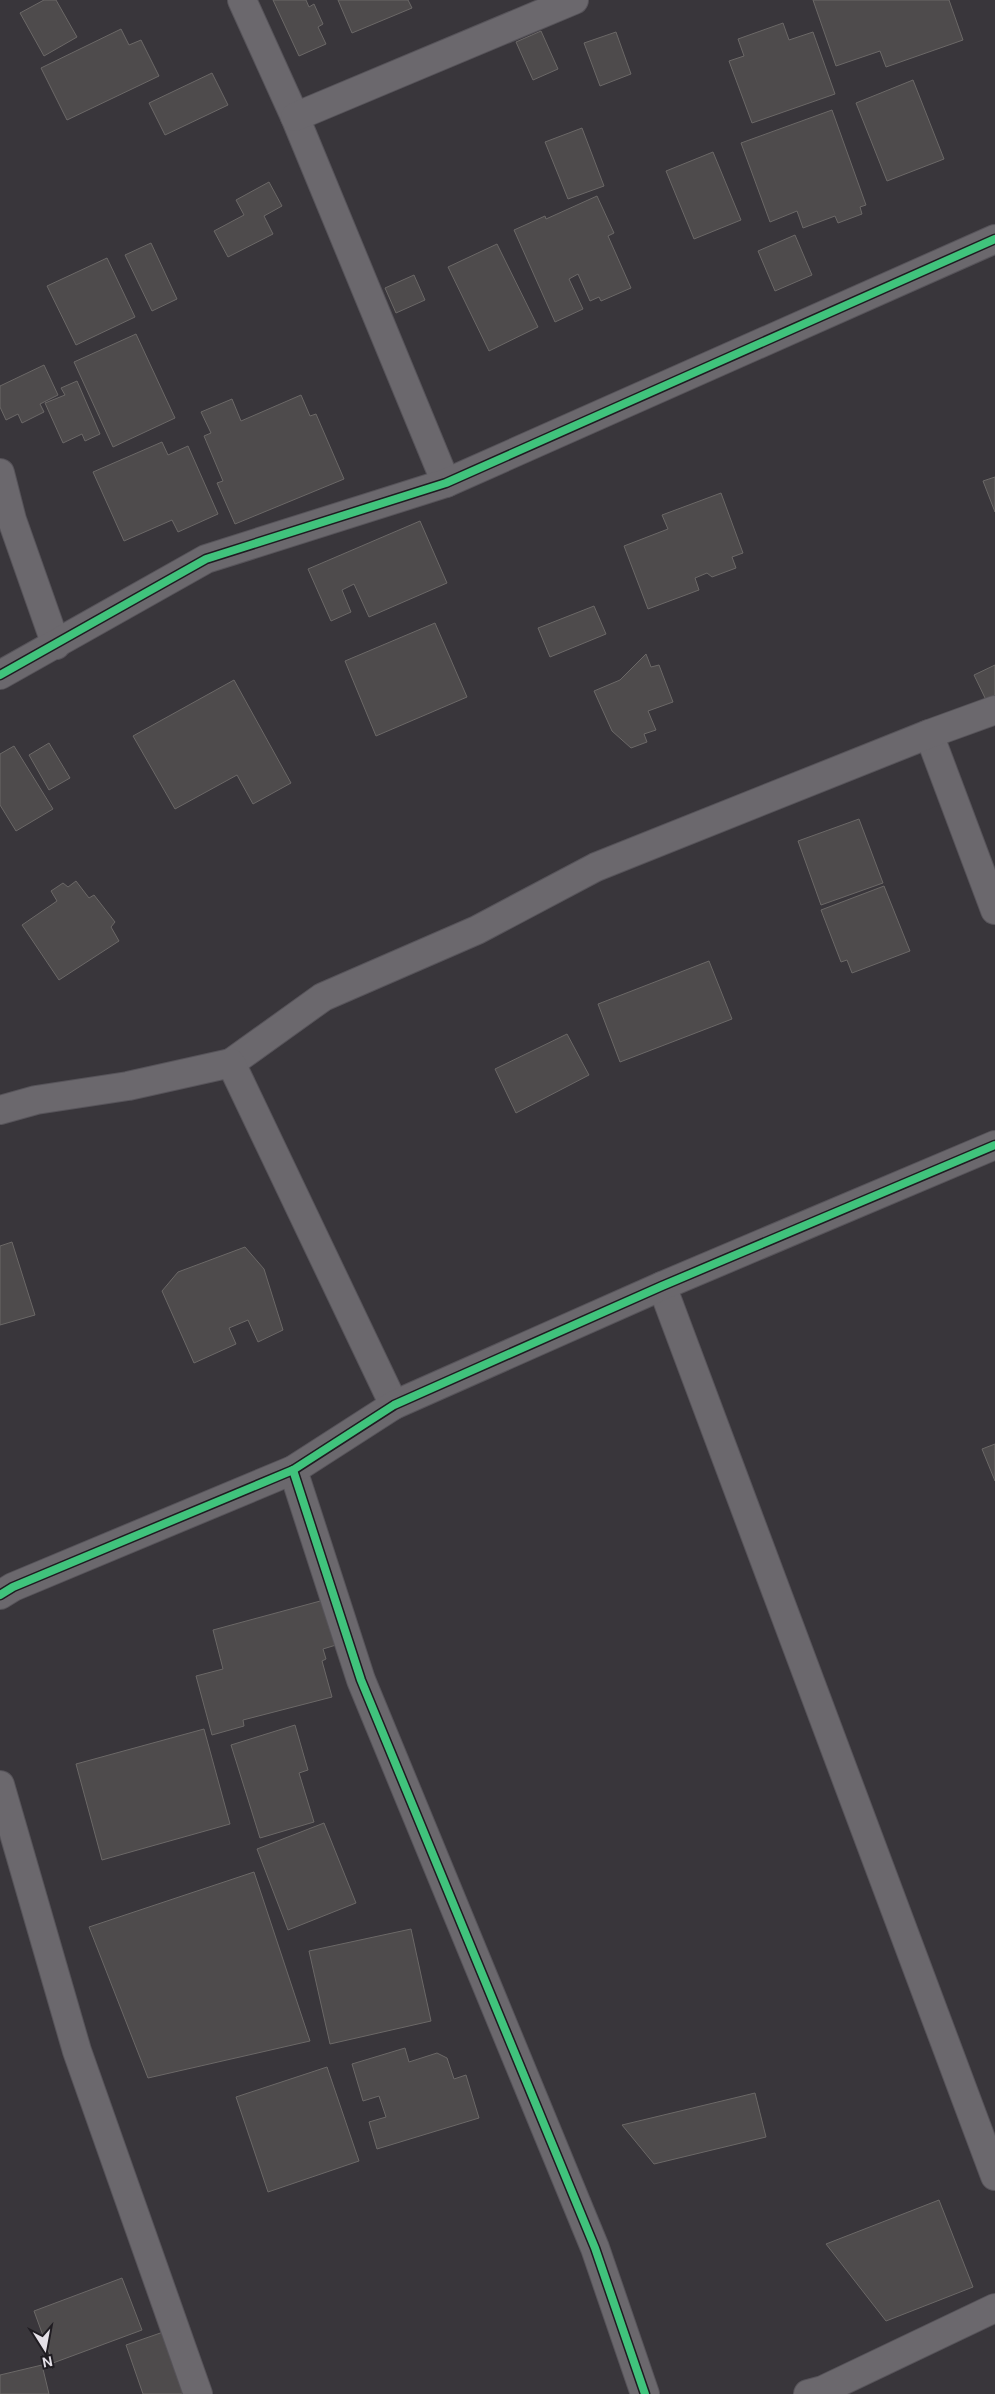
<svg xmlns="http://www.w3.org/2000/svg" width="995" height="2394" viewBox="0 0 995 2394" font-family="'DM Sans',sans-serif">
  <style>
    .building { fill: #4e4b4c; stroke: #6b6867 }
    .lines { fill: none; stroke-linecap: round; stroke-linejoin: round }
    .minor-casing { stroke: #57545a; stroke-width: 30 }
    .minor { stroke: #6b686d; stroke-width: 28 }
    .cycleway-casing { stroke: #1f1c21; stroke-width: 11 }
    .cycleway { stroke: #40c37c; stroke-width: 8 }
  </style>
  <rect width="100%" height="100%" fill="#39363b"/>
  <g class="building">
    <path d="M44,0H56L77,37L44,56L20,13Z"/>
    <path d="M273,0H306L309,7L314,4L323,24L318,27L326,44L299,56Z"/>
    <path d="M338,0H408L412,8L352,33Z"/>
    <path d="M813,0H949L963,40L886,67L880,51L836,66Z"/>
    <path d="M783,23L789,40L813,32L835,94L752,123L729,61L744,56L738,39Z"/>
    <path d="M121,29L129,45L141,40L159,76L67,120L41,68Z"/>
    <path d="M541,31L558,69L533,80L516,42Z"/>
    <path d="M616,32L631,74L600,86L584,43Z"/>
    <path d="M212,73L228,105L165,135L149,103Z"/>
    <path d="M913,80L944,159L887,181L856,103Z"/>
    <path d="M832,110L866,205L860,207L862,214L838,223L835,216L803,228L797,211L770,222L741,143Z"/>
    <path d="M582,128L604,186L568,199L545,142Z"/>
    <path d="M713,152L741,220L694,239L666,171Z"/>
    <path d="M269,182L282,206L264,216L273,234L228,257L214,231L244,215L236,200Z"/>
    <path d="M597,196L614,233L608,236L631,288L601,301L599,297L590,301L578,274L569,279L583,309L555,322L514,230L545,216L546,219Z"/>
    <path d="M795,235L812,275L775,291L758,251Z"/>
    <path d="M151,243L177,299L152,311L125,255Z"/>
    <path d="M497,244L538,327L489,351L448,267Z"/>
    <path d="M107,258L135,317L76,345L47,286Z"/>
    <path d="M414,275L425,300L396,313L385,288Z"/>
    <path d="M136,334L175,418L113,447L74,362Z"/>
    <path d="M44,365L58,395L40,404L44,412L22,423L18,414L6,420L0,407V386Z"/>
    <path d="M77,381L100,434L85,441L82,434L63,443L45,403L65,395L61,388Z"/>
    <path d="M301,395L310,416L316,414L344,479L235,524L217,483L223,481L204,436L211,433L201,412L232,399L241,421Z"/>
    <path d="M162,442L168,455L188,446L218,514L178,532L172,520L124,541L93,472Z"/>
    <path d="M995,477V512L983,481Z"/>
    <path d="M721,493L743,553L732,557L736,568L712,577L707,573L695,578L699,590L648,609L624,546L668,529L662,515Z"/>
    <path d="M420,521L447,583L369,617L354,584L342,590L351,612L331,621L308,569Z"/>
    <path d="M594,606L606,634L550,657L538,628Z"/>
    <path d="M435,623L467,697L376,736L345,661Z"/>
    <path d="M646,654L651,667L659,665L673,702L648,711L656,730L644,734L647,742L631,748L612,731L594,691L620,680Z"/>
    <path d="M995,665V695L986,700L974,675Z"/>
    <path d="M234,680L291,783L253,804L237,775L175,809L133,736Z"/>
    <path d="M49,743L70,778L49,790L29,755Z"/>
    <path d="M14,746L53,809L16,831L0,805V754Z"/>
    <path d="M859,819L883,883L821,905L798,841Z"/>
    <path d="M76,881L89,898L94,895L115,922L111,927L119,941L59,980L22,925L57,901L51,891L63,883L68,887Z"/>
    <path d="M884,886L910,951L852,973L847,960L841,962L821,910Z"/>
    <path d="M709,961L732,1019L620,1062L598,1004Z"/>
    <path d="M567,1034L589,1075L516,1113L495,1069Z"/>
    <path d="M12,1242L35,1315L0,1325V1246Z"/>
    <path d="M245,1247L264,1269L283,1330L258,1342L248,1320L229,1328L236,1344L194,1363L162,1291L178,1272Z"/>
    <path d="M995,1444V1481L982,1449Z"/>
    <path d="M324,1600L336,1645L323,1649L326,1659L322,1661L332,1697L243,1720L244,1726L212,1735L196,1676L223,1669L213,1630Z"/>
    <path d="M295,1725L308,1770L299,1773L314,1822L260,1838L231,1745Z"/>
    <path d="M204,1729L230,1824L102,1860L76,1764Z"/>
    <path d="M324,1823L356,1903L288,1930L257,1849Z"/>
    <path d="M254,1872L310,2041L148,2078L89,1927Z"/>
    <path d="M411,1929L431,2021L330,2044L309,1951Z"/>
    <path d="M405,2048L409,2062L437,2053L447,2058L454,2079L466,2075L479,2118L377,2149L369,2122L386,2117L379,2096L363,2101L352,2064Z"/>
    <path d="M327,2067L359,2161L268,2192L236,2097Z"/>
    <path d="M755,2093L766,2137L654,2164L622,2125Z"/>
    <path d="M939,2200L973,2287L886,2321L826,2244Z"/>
    <path d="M122,2278L142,2330L53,2363L34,2311Z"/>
    <path d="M169,2330L191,2394H143L126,2345Z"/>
    <path d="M42,2365L49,2394H0V2375Z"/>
  </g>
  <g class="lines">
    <g class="minor-casing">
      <g id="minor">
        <path d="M242,0L295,117L446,483"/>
        <path d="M295,117L574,0"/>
        <path d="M0,473L12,520L56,645"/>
        <path d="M0,675L206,559L446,483L995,239"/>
        <path d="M929,734L995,910"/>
        <path d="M231,1063L323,997L477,930L596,867L929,734L995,710"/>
        <path d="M0,1110L36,1100L128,1086L231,1063L394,1405"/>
        <path d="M662,1286L995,2176"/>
        <path d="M293,1470L361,1680L595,2248L645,2394"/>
        <path d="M0,1595L13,1587L293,1470L394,1405L662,1286L995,1145"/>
        <path d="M0,1785L77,2051L198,2394"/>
        <path d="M808,2394L823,2390L995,2308"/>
      </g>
    </g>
    <use href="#minor" class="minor"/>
    <g class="cycleway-casing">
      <g id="cycleway">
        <path d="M0,675L206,559L446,483L995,239"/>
        <path d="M293,1470L361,1680L595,2248L645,2394"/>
        <path d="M0,1595L13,1587L293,1470L394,1405L662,1286L995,1145"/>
      </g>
    </g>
    <use href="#cycleway" class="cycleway"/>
  </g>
  <g transform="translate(45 2349) rotate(169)" stroke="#1f1c21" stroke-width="4" paint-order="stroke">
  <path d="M0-4L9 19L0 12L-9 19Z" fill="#e4e0e7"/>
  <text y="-8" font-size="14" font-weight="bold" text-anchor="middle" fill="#e4e0e7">N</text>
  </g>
</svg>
